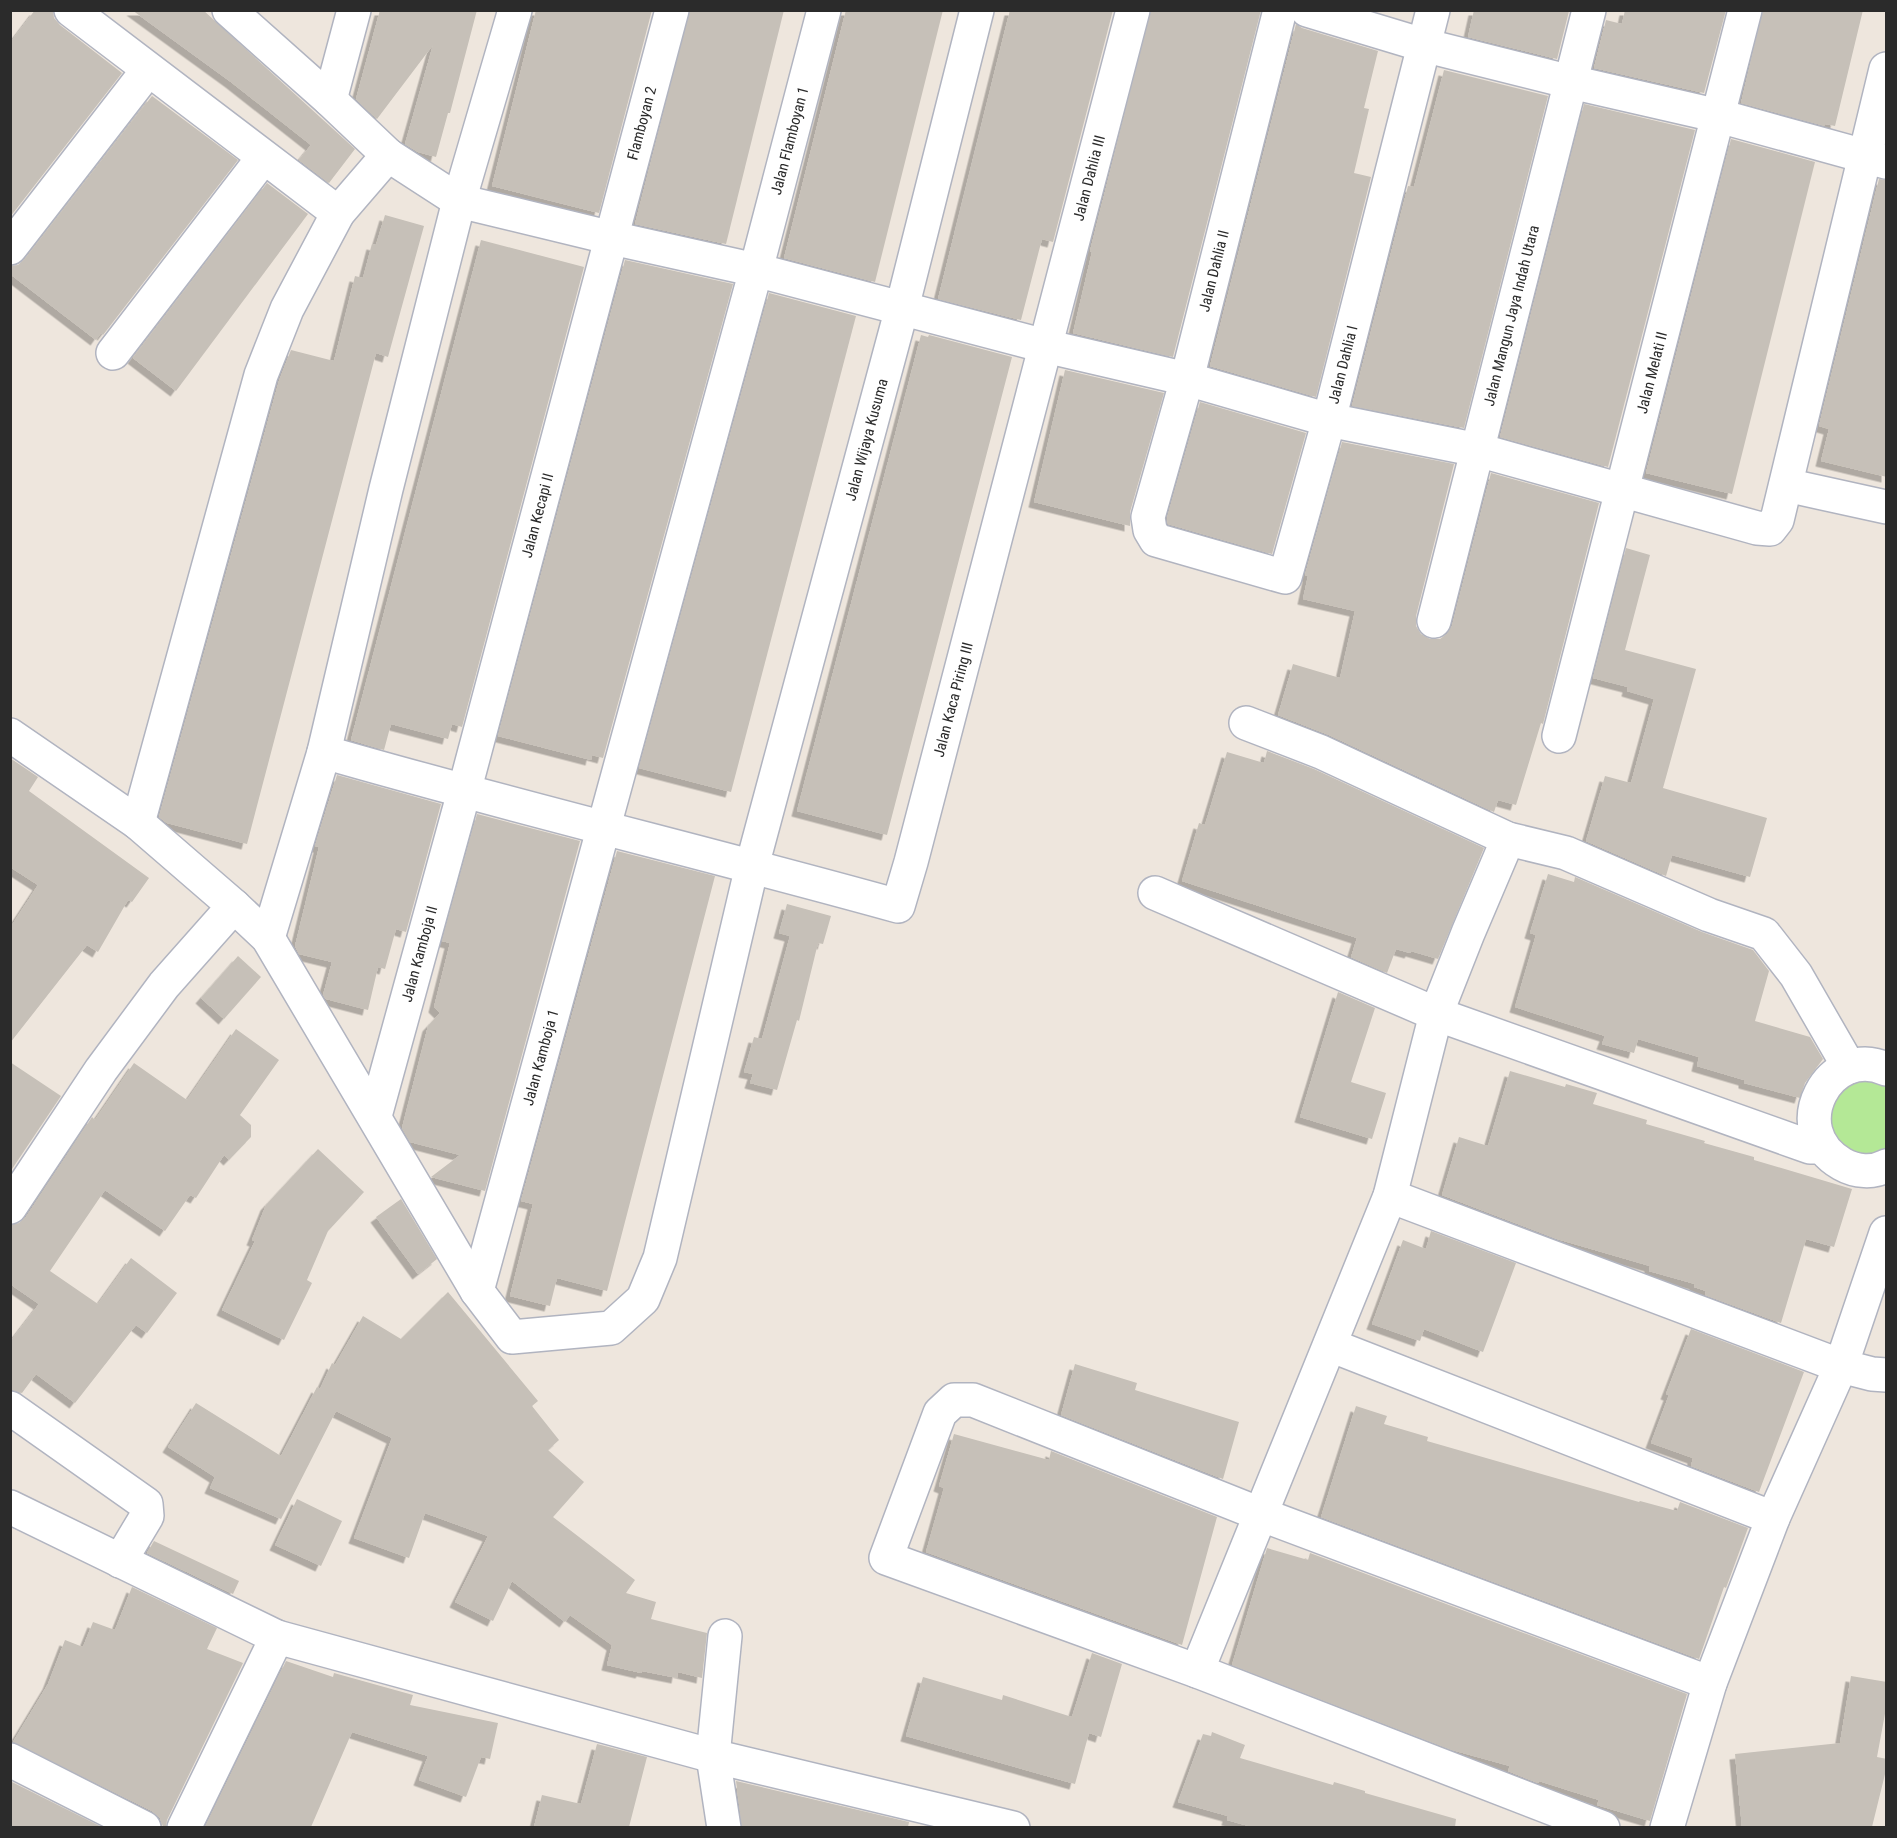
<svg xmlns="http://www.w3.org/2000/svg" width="1897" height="1838" viewBox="0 0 1897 1838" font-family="'Roboto Condensed',sans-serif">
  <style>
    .grass { fill: #b4e896 }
    .building { fill: #c6c0b8; filter: url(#shadow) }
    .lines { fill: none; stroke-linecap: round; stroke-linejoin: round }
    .minor-casing { stroke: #b1b4c0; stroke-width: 36 }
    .minor { stroke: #fff; stroke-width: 33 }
    .labels { text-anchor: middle; stroke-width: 4.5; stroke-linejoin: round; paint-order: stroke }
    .street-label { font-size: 15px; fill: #2b2b2b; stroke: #fff }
  </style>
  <defs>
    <filter id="shadow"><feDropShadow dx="-5.5" dy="5.5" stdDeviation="0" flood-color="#0004"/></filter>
  </defs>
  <rect width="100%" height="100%" fill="#eee6dd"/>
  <path class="grass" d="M1886,1069V1166L1847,1167L1817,1101L1824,1086Z"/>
  <g class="building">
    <path d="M35,10H53L54,18L60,25L122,73L10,217V43Z"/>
    <path d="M132,10H203L355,149L329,183L299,160L311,145L231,82Z"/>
    <path d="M380,10H477L450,113H448L436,157L418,152L405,144L433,45L377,119L356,99Z"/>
    <path d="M536,10H652L599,213L492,186Z"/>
    <path d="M690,10H784L726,244L635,224Z"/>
    <path d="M846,10H943L875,282L784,258Z"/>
    <path d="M1010,10H1113L1053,242L1042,239L1021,320L938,299Z"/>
    <path d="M1151,10H1261L1173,357L1073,333L1092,252L1090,251Z"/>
    <path d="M1474,10L1569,11L1557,59L1468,37Z"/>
    <path d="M1625,10H1726L1704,93L1594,68L1606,20L1622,24Z"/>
    <path d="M1763,10H1863L1835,126L1825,124V126L1741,103Z"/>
    <path d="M1296,24L1302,28L1378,51L1364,108L1369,109L1354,173L1371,177L1316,397L1210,366Z"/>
    <path d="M1444,70L1548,96L1464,428L1352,406L1408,186L1414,187Z"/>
    <path d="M152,96L238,160L103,335L101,333L96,340L10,274V266L18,265L25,259Z"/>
    <path d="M1584,104L1695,130L1608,467L1500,437Z"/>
    <path d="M1731,139L1815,162L1732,494L1646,473Z"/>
    <path d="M1879,179L1887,180V477L1821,461L1829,429L1819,426Z"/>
    <path d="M267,183L308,214L176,391L133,358Z"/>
    <path d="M385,215L424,226L388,357L376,353L247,844L167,823L159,817L279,381L291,350L334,361L355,276L363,278L372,244L376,245Z"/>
    <path d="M481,240L584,267L462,727L452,724L448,739L391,724L384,750L351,740Z"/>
    <path d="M625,260L733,284L603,758L592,755L591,760L498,736Z"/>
    <path d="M769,293L856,316L731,792L639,768Z"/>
    <path d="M921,335L928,337L929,335L1012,357L887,835L797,811Z"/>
    <path d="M1065,370L1164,393L1130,512V526L1034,502Z"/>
    <path d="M1200,402L1306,433L1272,554L1168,524L1167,518Z"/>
    <path d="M1342,442L1454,464L1416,616V626L1421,634L1430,639H1440L1447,634L1452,626L1491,473L1599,503L1543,724L1541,723L1516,805L1498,800L1494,812L1329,735L1278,715L1293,664L1340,678L1355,611L1303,599L1308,576L1305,575Z"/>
    <path d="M1626,548L1650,555L1625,650L1696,669L1663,788L1767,818L1750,877L1672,855L1666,876L1586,841L1605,776L1631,783L1654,699L1627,691L1628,687L1593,678Z"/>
    <path d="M1267,751L1314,769L1484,848L1438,959L1411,951L1410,953L1396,949L1387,973L1351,957L1357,938L1182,881L1199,823L1205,825L1227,752L1264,763Z"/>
    <path d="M10,758L38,777L29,791L149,878L132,902L128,900L98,952L87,945L10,1043V928L38,885L10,867Z"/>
    <path d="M337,775L441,804L406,932L396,929L385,969L378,967L368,1010L326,999L323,995L332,962L299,954L295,946L319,847L315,846Z"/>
    <path d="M477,814L580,841L485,1191L431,1177L460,1155L410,1142L402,1128L428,1026L440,1013L434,1007L450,943L442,941Z"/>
    <path d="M617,851L715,876L607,1291L557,1278L550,1306L510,1296L533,1204L521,1201Z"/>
    <path d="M1548,874L1574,882L1575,877L1702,932L1753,950L1769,971L1755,1021L1810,1037L1823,1059L1805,1083L1800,1098L1744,1083V1080L1697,1066L1699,1057L1638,1039L1634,1053L1602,1044L1605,1036L1515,1007L1536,935L1530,933Z"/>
    <path d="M787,904L831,916L823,944L818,943L799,1021L797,1020L777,1090L750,1083L753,1074L744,1072L754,1037L762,1039L790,936L779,933Z"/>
    <path d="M238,956L261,977L224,1019L201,998Z"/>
    <path d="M1338,992L1375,1008L1351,1082L1386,1093L1372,1139L1300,1117Z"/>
    <path d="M236,1029L279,1060L240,1115L251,1125V1137L229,1160L224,1155L196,1198L190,1195L165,1231L105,1190L50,1271L98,1304L131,1258L177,1293L147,1333L136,1325L75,1403L36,1374L22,1393L10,1389V1342L39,1304L10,1284V1225L19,1223L26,1217L92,1117L95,1120L134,1063L187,1100Z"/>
    <path d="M10,1062L61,1096L10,1172Z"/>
    <path d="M1510,1071L1565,1087L1566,1084L1597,1093L1593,1104L1647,1120L1646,1124L1705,1141L1704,1143L1754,1157V1160L1852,1189L1834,1247L1806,1239L1781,1323L1705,1295L1706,1291L1694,1287L1695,1284L1649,1271L1650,1266L1557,1239L1442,1195L1459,1137L1488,1146Z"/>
    <path d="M318,1149L364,1192L328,1231L307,1280L312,1283L284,1340L222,1310L255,1241L252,1240L266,1205Z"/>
    <path d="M401,1199L437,1259L418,1274L376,1217Z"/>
    <path d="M1431,1231L1516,1263L1483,1352L1424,1329L1420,1341L1372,1324L1403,1240L1426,1249Z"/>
    <path d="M448,1292L538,1401L532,1406L559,1440L548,1450L584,1482L553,1517L635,1580L626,1593L656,1602L651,1619L707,1633L702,1678L678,1672L677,1678L642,1671L641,1673L607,1665L612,1645L570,1615L565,1622L512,1581L493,1621L455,1602L488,1536L425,1513L409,1558L354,1538L392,1438L336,1411L281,1519L210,1488L215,1477L168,1447L196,1403L281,1456L317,1387L320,1389L332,1363L335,1365L363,1316L401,1339Z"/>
    <path d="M1691,1329L1804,1372L1759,1492L1691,1466L1693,1458L1651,1443L1669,1395L1666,1394Z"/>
    <path d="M1075,1364L1137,1383L1135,1390L1239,1422L1223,1479L1061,1415Z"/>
    <path d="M1356,1406L1387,1416L1384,1424L1428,1437L1427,1441L1639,1502L1640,1501L1677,1511L1680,1502L1748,1528L1726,1588L1724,1587L1699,1659L1321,1517Z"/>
    <path d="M954,1434L1049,1460L1051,1451L1217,1517L1182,1645L926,1552L944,1488L939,1486Z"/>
    <path d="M297,1499L342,1521L321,1566L275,1545Z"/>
    <path d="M154,1541L239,1581L233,1594L147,1553Z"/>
    <path d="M1267,1548L1308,1560L1310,1553L1687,1694L1650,1821L1597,1805L1599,1800L1539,1781L1538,1783L1508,1771L1510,1766L1452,1750L1232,1665Z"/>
    <path d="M132,1587L217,1628L207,1649L243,1663L167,1820L166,1827H163L160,1818L152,1811L13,1742L48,1684L65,1640L83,1647L93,1622L115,1630Z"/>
    <path d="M1092,1653L1122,1664L1101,1737L1089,1733L1075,1784L906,1736L923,1677L1002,1700L1003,1695L1072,1717Z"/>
    <path d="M286,1661L333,1677L334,1673L413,1695L410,1705L498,1723L490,1759L481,1757L466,1797L419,1780L428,1756L352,1732L311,1827H205Z"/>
    <path d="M1851,1676L1887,1682V1703L1877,1757L1887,1759V1766L1872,1827H1742L1735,1754L1840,1743Z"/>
    <path d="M1212,1732L1245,1745L1240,1758L1333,1785L1334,1782L1365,1791V1793L1456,1819L1455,1827H1252L1227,1820L1228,1816L1178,1802L1203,1734L1211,1736Z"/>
    <path d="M597,1744L647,1757L629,1827H534L542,1795L581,1804Z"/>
    <path d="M10,1781L102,1827H10Z"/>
    <path d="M736,1781L909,1822L908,1827H742Z"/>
  </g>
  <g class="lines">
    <g class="minor-casing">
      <g id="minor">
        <path d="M71,10L338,213"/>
        <path id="s1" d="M1280,10L1187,379L1148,517L1150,530L1156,540L1285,577L1329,420L1433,10"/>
        <path d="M1307,10L1423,45L1571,82L1719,116L1886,162"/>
        <path d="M330,100L354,10"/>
        <path d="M388,155L459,201L612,238L756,270L1045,346L1187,379L1329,420L1478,450L1757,528L1770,529L1777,520L1886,69"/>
        <path d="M10,248L148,70"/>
        <path d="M113,353L263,158"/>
        <path d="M1786,485L1886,507"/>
        <path id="s2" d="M1434,621L1589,10"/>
        <path d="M1246,723L1321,752L1508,839L1566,853L1709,915L1764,934L1796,975L1849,1067"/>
        <path id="s3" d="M10,735L138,823L234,906L268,938L477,1291L512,1337L611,1328L643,1299L660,1258L752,866L902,308L977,10"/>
        <path id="s4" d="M1559,736L1745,10"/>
        <path id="s5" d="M324,752C514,807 707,853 898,906L911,862L1133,10"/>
        <path d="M138,823L261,375L287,309L338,213L388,155L330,100L229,10"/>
        <path d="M1155,893L1436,1014L1810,1147H1822"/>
        <path d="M268,938L324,752L386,489L459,201L515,10"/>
        <path d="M1886,1069C1830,1043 1782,1129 1842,1164C1856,1172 1873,1173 1886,1166"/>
        <path id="s6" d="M375,1116L464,792L672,10"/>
        <path d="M1390,1196L1841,1366L1872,1374L1886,1375"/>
        <path d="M10,1207L101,1070L164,985L234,906"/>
        <path id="s7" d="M477,1291L756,270L824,10"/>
        <path d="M1330,1345L1773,1518"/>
        <path d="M10,1408L146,1504L147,1516L120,1561"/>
        <path d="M10,1507L277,1637L713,1756L1013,1828"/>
        <path d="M1197,1671L1390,1196L1436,1014L1468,933L1508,839"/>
        <path d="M10,1760L144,1828"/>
        <path d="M184,1828L277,1637"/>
        <path d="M724,1828L713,1756L725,1636"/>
        <path d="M1603,1828L1197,1671L886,1558L940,1413L954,1400H973L1260,1514L1710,1683"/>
        <path d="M1667,1828L1710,1683L1773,1518L1841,1366L1886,1233"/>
      </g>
    </g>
    <use href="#minor" class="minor"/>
  </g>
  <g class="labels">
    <g class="street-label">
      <text dy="5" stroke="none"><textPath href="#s6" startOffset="1028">Flamboyan 2</textPath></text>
      <text dy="5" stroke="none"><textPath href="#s7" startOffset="1192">Jalan Flamboyan 1</textPath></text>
      <text dy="5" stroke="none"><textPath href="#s5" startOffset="1347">Jalan Dahlia III</textPath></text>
      <text transform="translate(1214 271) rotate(-76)" y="5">Jalan Dahlia II</text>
      <text dy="5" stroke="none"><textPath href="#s2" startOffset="315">Jalan Mangun Jaya Indah Utara</textPath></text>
      <text dy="5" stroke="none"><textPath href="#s1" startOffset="903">Jalan Dahlia I</textPath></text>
      <text dy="5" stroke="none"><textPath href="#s4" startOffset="375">Jalan Melati II</textPath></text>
      <text dy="5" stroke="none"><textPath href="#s3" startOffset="1828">Jalan Wijaya Kusuma</textPath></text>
      <text dy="5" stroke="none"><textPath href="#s6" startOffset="622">Jalan Kecapi II</textPath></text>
      <text dy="5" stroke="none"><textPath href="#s5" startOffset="808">Jalan Kaca Piring III</textPath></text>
      <text dy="5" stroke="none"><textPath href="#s6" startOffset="168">Jalan Kamboja II</textPath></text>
      <text dy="5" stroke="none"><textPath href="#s7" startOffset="242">Jalan Kamboja 1</textPath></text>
    </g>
  </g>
  <rect width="1897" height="1838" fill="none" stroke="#2b2b2b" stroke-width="24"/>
</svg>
